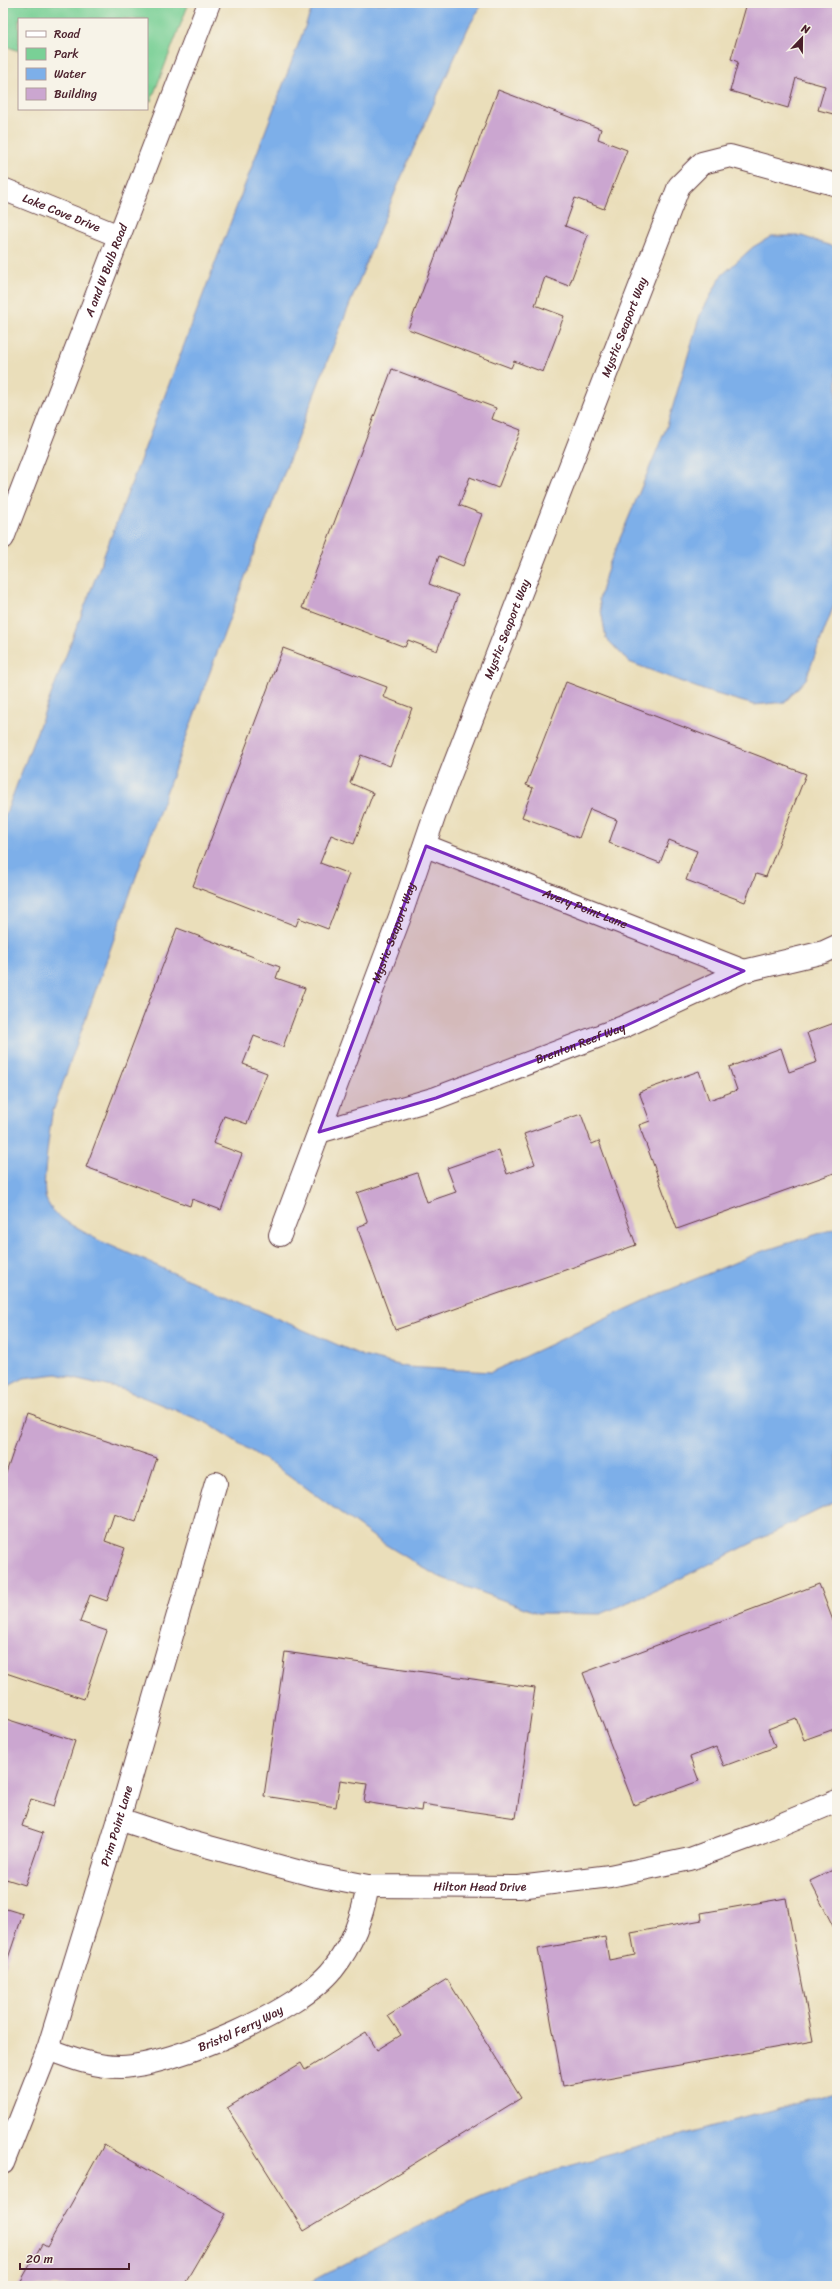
<svg xmlns="http://www.w3.org/2000/svg" width="840" height="2289" viewBox="0 0 840 2289" font-family="Sriracha,sans-serif">
  <style>
    .green { fill: #79d096; stroke: #627860 }
    .water { fill: #7dafe9; stroke: #64678a }
    .building { fill: #cba6d0 }
    .lines { fill: none; stroke-linecap: round; stroke-linejoin: round }
    .street-casing { stroke: #623c40; stroke-width: 24 }
    .secondary-casing { stroke: #623c40; stroke-width: 24 }
    .street { stroke: #fff; stroke-width: 22 }
    .secondary { stroke: #fff; stroke-width: 22 }
    .marked { fill: #7b2cbf; fill-opacity: 0.2; stroke: #7b2cbf; stroke-width: 3; stroke-linejoin: round }
    .labels { text-anchor: middle; stroke-width: 4; stroke-linejoin: round; paint-order: stroke }
    .street-label { font-size: 12px; fill: #4a1f2b; stroke: #f7f3e8 }
  </style>
  <rect width="100%" height="100%" fill="#f7f3e8"/>
  <filter id="ink" filterUnits="userSpaceOnUse"><feTurbulence type="fractalNoise" baseFrequency=".025" numOctaves="2"/><feDisplacementMap in="SourceGraphic" scale="8" xChannelSelector="R" yChannelSelector="G"/><feConvolveMatrix kernelMatrix="1 2 1 2 8 2 1 2 1" color-interpolation-filters="sRGB"/></filter>
  <filter id="wash" filterUnits="userSpaceOnUse"><feTurbulence type="fractalNoise" baseFrequency=".012" numOctaves="4" result="noise"/><feDisplacementMap in="SourceGraphic" scale="16" xChannelSelector="R" yChannelSelector="G"/><feGaussianBlur stdDeviation="0.9" result="paint"/><feColorMatrix in="noise" values="0 0 0 0 0 0 0 0 0 0 0 0 0 0 0 0 0 1.4 0 .05"/><feComposite in="paint" operator="in"/></filter>
  <g filter="url(#wash)">
    <rect width="100%" height="100%" fill="#eadeba"/>
    <path class="green" d="M3,3H189L151,101L147,100V19H19V51L3,45Z"/>
    <g class="water">
      <path d="M314,3H483L469,26C443,84 415,143 391,202C268,502 160,808 52,1114C50,1130 41,1186 46,1199C53,1218 81,1230 98,1240L363,1356L407,1367L491,1372L657,1295L760,1252L837,1228V1501L663,1587L601,1614L538,1613L437,1576L378,1540L287,1474L207,1423L125,1390L57,1374L24,1378L3,1389V821Z"/>
      <path d="M772,236H802L837,248V597L806,679L785,702L754,705L706,691L629,662L606,638L599,599L608,567L667,426L700,315L721,276L753,247Z"/>
      <path d="M837,2092V2286H303L415,2228L484,2196L562,2168Z"/>
    </g>
    <g id="blocks">
      <g class="building">
        <path d="M747,3H837V115L818,110L825,86L796,78L788,108L730,91L738,62L731,59Z"/>
        <path d="M498,90L601,129L598,139L627,150L604,209L575,198L565,226L588,235L569,286L545,277L535,305L564,316L543,372L514,361L511,368L408,329Z"/>
        <path d="M392,369L496,408L492,419L521,430L498,488L470,477L459,505L482,514L463,566L439,556L429,584L458,595L437,651L408,640L405,647L302,608Z"/>
        <path d="M283,648L387,687L383,697L412,708L390,766L361,755L350,783L373,793L354,844L331,835L320,863L349,874L328,929L299,918L296,926L193,886Z"/>
        <path d="M566,682L806,774L766,877L756,874L745,902L686,880L697,851L669,840L660,863L609,843L617,820L590,809L579,838L522,817L533,788L526,785Z"/>
        <path d="M177,928L280,967L276,978L305,988L283,1047L254,1036L243,1064L267,1073L247,1124L224,1116L213,1143L242,1154L221,1210L192,1199L190,1206L86,1167Z"/>
        <path d="M837,1022V1172L677,1229L639,1125L650,1121L639,1092L699,1071L709,1100L737,1090L729,1067L781,1048L789,1072L817,1062L807,1033Z"/>
        <path d="M581,1114L592,1144L599,1141L636,1245L395,1330L357,1227L368,1223L357,1193L417,1173L427,1202L456,1192L447,1168L499,1150L507,1174L535,1164L524,1134Z"/>
        <path d="M26,1414L157,1458L136,1522L114,1514L105,1541L125,1548L107,1601L90,1595L80,1622L107,1631L84,1699L3,1672V1482Z"/>
        <path d="M819,1584L837,1631V1728L804,1740L796,1718L768,1729L775,1747L724,1766L716,1747L690,1757L699,1781L634,1805L583,1673Z"/>
        <path d="M285,1652L535,1688L516,1818L422,1804L421,1811L364,1802L367,1784L340,1780L336,1807L264,1796Z"/>
        <path d="M3,1718L75,1741L54,1806L31,1799L22,1826L43,1833L25,1885L6,1879L3,1889Z"/>
        <path d="M837,1868V1934L810,1881Z"/>
        <path d="M786,1898L813,2041L563,2086L538,1949L605,1937L609,1960L635,1955L631,1933L702,1920L701,1913Z"/>
        <path d="M3,1908L23,1914L3,1973Z"/>
        <path d="M447,1979L521,2098L304,2231L227,2108L301,2063L305,2070L366,2032L377,2050L401,2035L388,2016Z"/>
        <path d="M104,2145L225,2214L183,2286H18L42,2244L47,2247Z"/>
      </g>
    </g>
  </g>
  <g filter="url(#ink)">
    <use href="#blocks" fill-opacity="0" stroke="#623c40" stroke-width="1"/>
    <g class="lines">
      <g class="street-casing">
        <g id="street">
          <path id="s1" d="M3,189L119,236"/>
          <path id="s2" d="M426,846L744,971"/>
          <path id="s3" d="M319,1132L436,1098L623,1027L744,971L824,952L837,946"/>
          <path id="s4" d="M280,1235L401,914L435,814L679,186L702,163L730,156L837,185"/>
          <path id="s5" d="M119,1819L180,1839L312,1875L368,1886L519,1887L610,1876L690,1859L761,1833L837,1801"/>
          <path id="s6" d="M48,2049C71,2058 95,2067 121,2067C174,2065 300,2011 333,1969C353,1944 362,1917 368,1886"/>
          <path id="s7" d="M3,2163L48,2049L119,1819L216,1483"/>
        </g>
      </g>
      <g class="secondary-casing">
        <g id="secondary">
          <path id="s8" d="M3,538L209,3"/>
        </g>
      </g>
      <use href="#street" class="street"/>
      <use href="#secondary" class="secondary"/>
    </g>
  </g>
  <path class="marked" d="M426,846L744,971L623,1027L436,1098L319,1132Z"/>
  <g class="labels">
    <g class="street-label">
      <text dy="4" stroke="none"><textPath href="#s1" startOffset="63">Lake Cove Drive</textPath></text>
      <text dy="4" stroke="none"><textPath href="#s8" startOffset="287">A and W Bulb Road</textPath></text>
      <text dy="4" stroke="none"><textPath href="#s4" startOffset="971">Mystic Seaport Way</textPath></text>
      <text dy="4" stroke="none"><textPath href="#s4" startOffset="647">Mystic Seaport Way</textPath></text>
      <text dy="4" stroke="none"><textPath href="#s2" startOffset="171">Avery Point Lane</textPath></text>
      <text dy="4" stroke="none"><textPath href="#s4" startOffset="323">Mystic Seaport Way</textPath></text>
      <text dy="4" stroke="none"><textPath href="#s3" startOffset="276">Brenton Reef Way</textPath></text>
      <text dy="4" stroke="none"><textPath href="#s7" startOffset="356">Prim Point Lane</textPath></text>
      <text dy="4" stroke="none"><textPath href="#s5" startOffset="370">Hilton Head Drive</textPath></text>
      <text dy="4" stroke="none"><textPath href="#s6" startOffset="202">Bristol Ferry Way</textPath></text>
    </g>
  </g>
  <rect width="840" height="2289" fill="none" stroke="#f7f3e8" stroke-width="16"/>
  <rect x="18" y="18" width="130" height="92" fill="#f7f3e8" stroke="#b29e9c"/>
  <rect x="26" y="31" width="20" height="6" fill="#ffffff" stroke="#b29e9c"/>
  <text x="54" y="38" font-size="12" fill="#4a1f2b">Road</text>
  <rect x="26" y="48" width="20" height="12" fill="#79d096" stroke="#b29e9c"/>
  <text x="54" y="58" font-size="12" fill="#4a1f2b">Park</text>
  <rect x="26" y="68" width="20" height="12" fill="#7dafe9" stroke="#b29e9c"/>
  <text x="54" y="78" font-size="12" fill="#4a1f2b">Water</text>
  <rect x="26" y="88" width="20" height="12" fill="#cba6d0" stroke="#b29e9c"/>
  <text x="54" y="98" font-size="12" fill="#4a1f2b">Building</text>
  <g transform="translate(802 38) rotate(22)" stroke="#f7f3e8" stroke-width="3" paint-order="stroke">
  <path d="M0-3L7 15L0 10L-7 15Z" fill="#4a1f2b"/>
  <text y="-6" font-size="11" font-weight="bold" text-anchor="middle" fill="#4a1f2b">N</text>
  </g>
  <path d="M20 2263v6h109v-6" fill="none" stroke="#4a1f2b" stroke-width="2"/>
  <text x="26" y="2263" font-size="12" fill="#4a1f2b" stroke="#f7f3e8" stroke-width="3" paint-order="stroke">20 m</text>
</svg>
